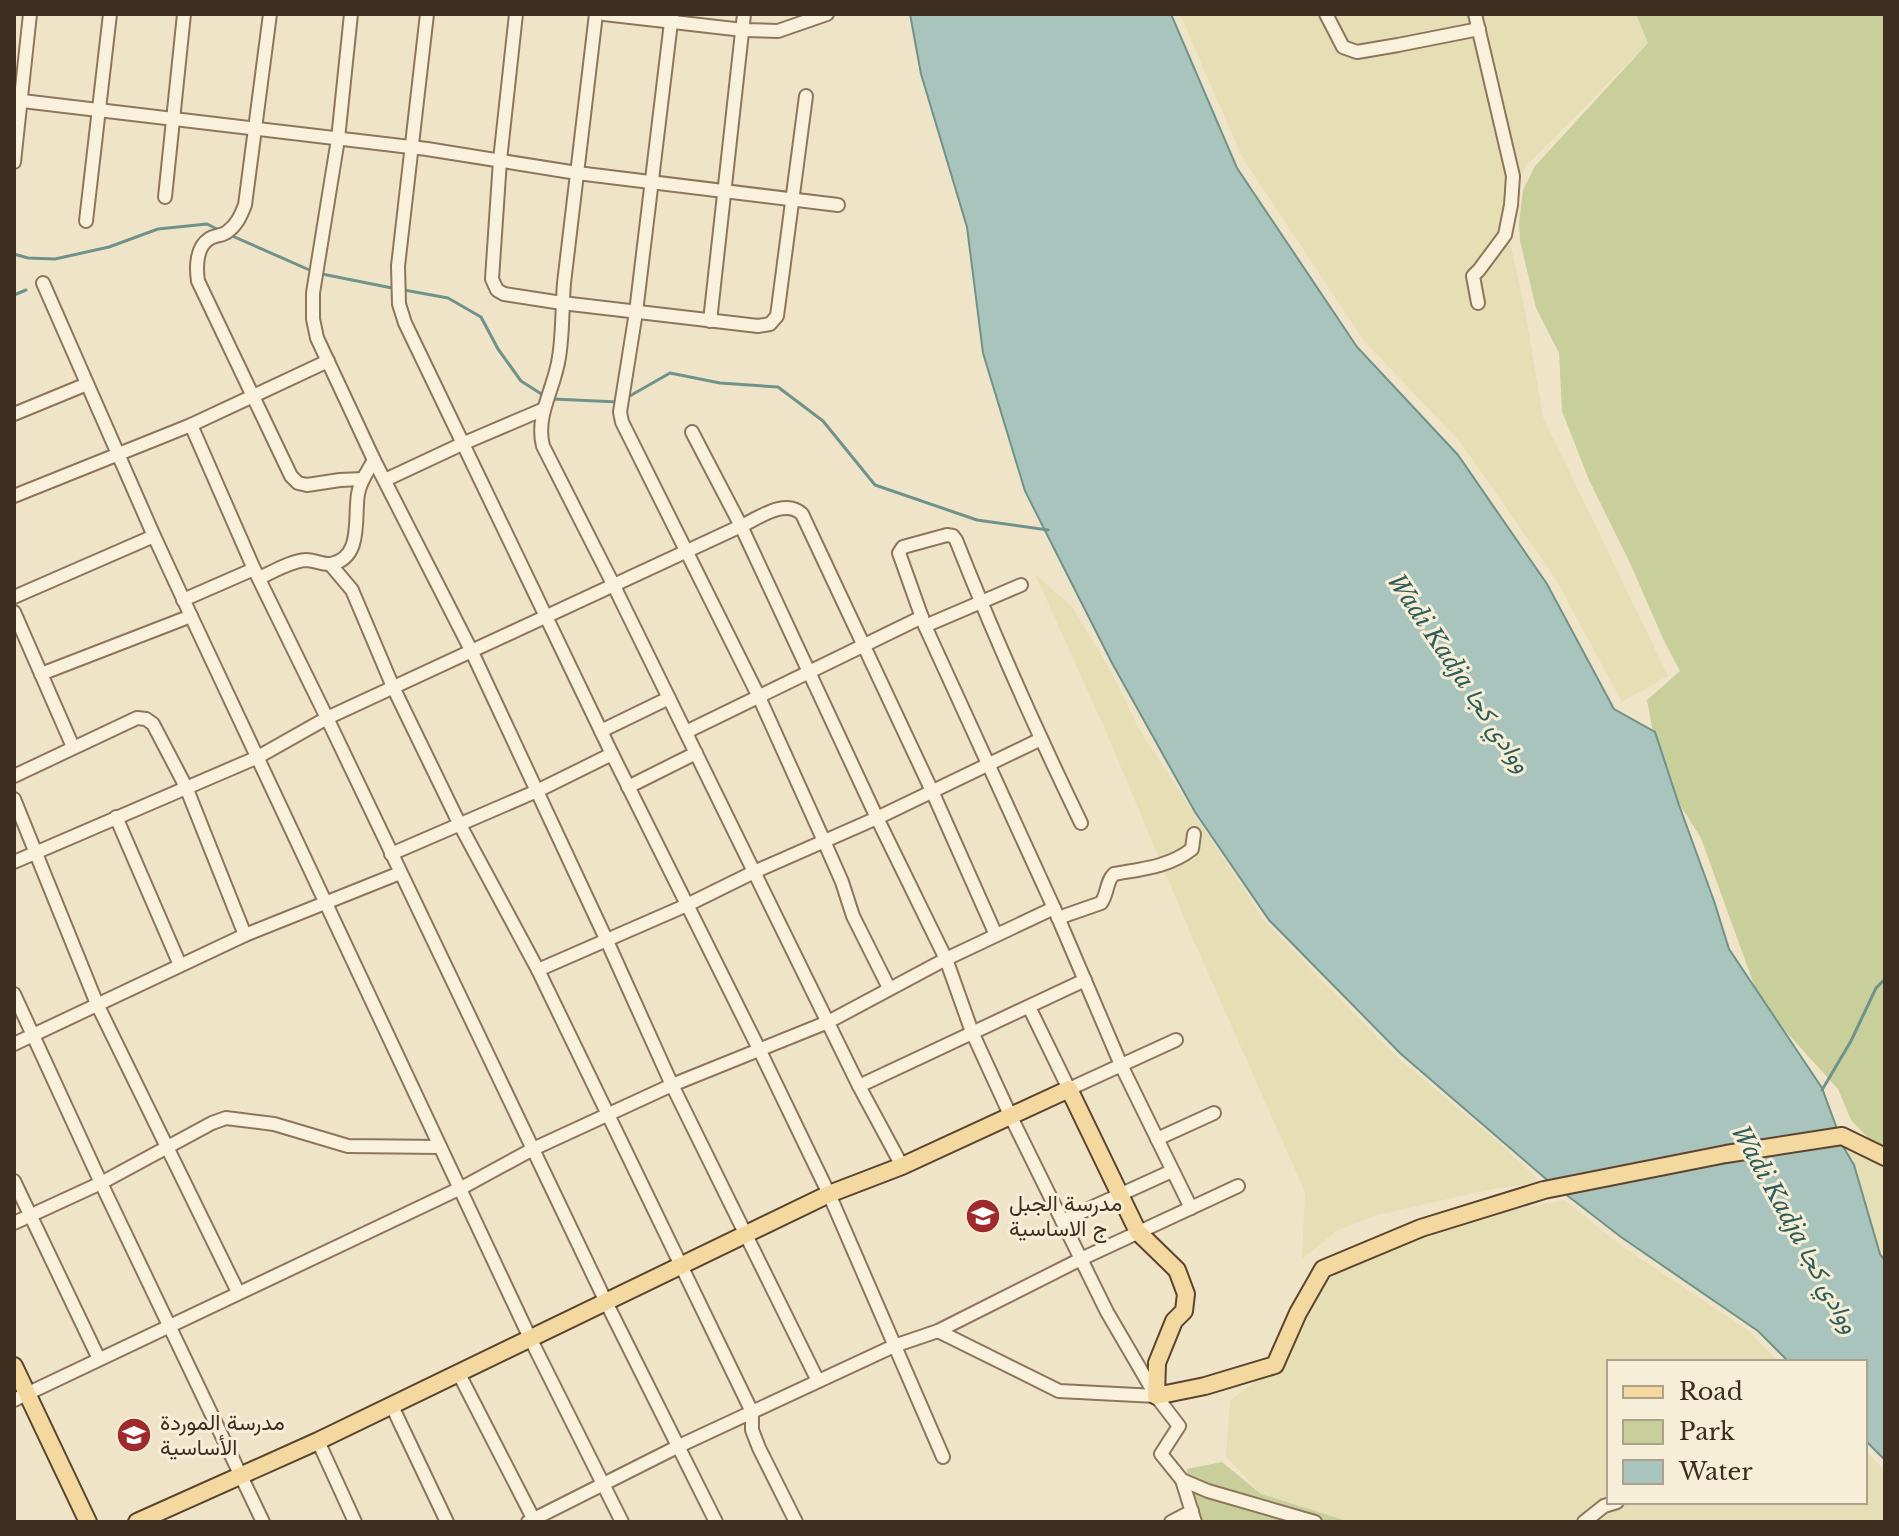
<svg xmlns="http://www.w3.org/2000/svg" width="1899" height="1536" viewBox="0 0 1899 1536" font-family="'Libre Baskerville',Vazirmatn,serif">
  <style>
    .farmland { fill: #e6deb5 }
    .green { fill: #c9cf9b }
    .water { fill: #a9c4bc; stroke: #6f938a; stroke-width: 2 }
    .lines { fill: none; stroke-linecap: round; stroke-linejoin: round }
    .stream { stroke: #6f938a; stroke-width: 3 }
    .minor-casing { stroke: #8d765c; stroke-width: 16 }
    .major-casing { stroke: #5b4430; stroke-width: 20 }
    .minor { stroke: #faf1dc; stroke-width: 12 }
    .major { stroke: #f3d9a0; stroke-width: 16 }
    .labels { text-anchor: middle; stroke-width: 6; stroke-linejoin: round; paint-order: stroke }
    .poi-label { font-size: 22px; fill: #3d2e20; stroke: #f7eed8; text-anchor: start }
    .water-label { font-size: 24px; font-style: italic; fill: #2f5d5a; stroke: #f7eed8 }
  </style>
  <rect width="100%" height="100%" fill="#f0e4c8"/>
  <g class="farmland">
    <path d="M1180,14H1636L1648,43L1526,166L1515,189L1509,226L1511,246L1525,310L1543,417L1668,676L1622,702L1555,578L1461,443L1364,341L1242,157Z"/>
    <path d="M1035,574L1072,607L1108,666L1139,729L1265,922L1397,1057L1498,1142L1541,1182L1488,1190L1373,1216L1338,1230L1302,1259L1305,1192L1193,939L1107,734Z"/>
    <path d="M1842,1136L1885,1156V1261L1880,1254L1854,1165Z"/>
    <path d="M1564,1200L1619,1244L1749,1331L1779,1362H1609V1502H1865V1450L1885,1471V1522H1350L1261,1494L1226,1456L1230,1401L1285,1359L1311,1312L1313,1287L1430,1225Z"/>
  </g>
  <g class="green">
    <path d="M1636,14H1885V1156L1851,1120L1838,1089L1777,1022L1754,985L1701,838L1661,775L1647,700L1680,671L1664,641L1630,563L1589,480L1562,411L1559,353L1536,308L1520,241L1519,223L1523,190L1535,166L1648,43Z"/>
    <path d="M1222,1462L1261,1494L1350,1522H1191L1187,1469Z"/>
  </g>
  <path class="water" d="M910,14H1171L1237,168L1357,347L1458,455L1547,584L1614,709L1655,732L1679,805L1714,901L1729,949L1822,1088L1844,1148L1854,1165L1880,1254L1885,1261V1460L1865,1440V1362H1789L1758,1331L1621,1237L1546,1179L1401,1054L1269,920L1195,812L1112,663L1025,491L983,353L967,227L921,74Z"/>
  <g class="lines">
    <g class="stream">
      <path d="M230,235L314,272"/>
      <path d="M14,254L28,258L55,259L109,247L158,229L207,224L219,230"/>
      <path d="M322,274L397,289"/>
      <path d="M404,290L448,298L481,317L498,349L521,381L543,395"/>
      <path d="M14,295L26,290"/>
      <path d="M628,397L670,373L720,383L778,387L823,421L875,485L977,520L1048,530"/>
      <path d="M553,399L618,402"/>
      <path d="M1822,1090L1851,1041L1876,988L1885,979"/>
    </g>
    <g class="minor-casing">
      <g id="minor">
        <path d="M270,14L245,205C241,215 237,225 227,232C222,236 214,235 209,239C196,247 196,268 198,281L291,476L298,483L307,485L340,480L363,479"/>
        <path d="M351,14L338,139L313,293V319L317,338L374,460L471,650L607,941L672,1085L818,1381"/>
        <path d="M427,14L398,266L399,304L405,323L612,754L760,1051L829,1194L943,1457"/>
        <path d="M516,14L500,160L492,279L497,290L504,294L562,303L758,326L770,324L777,316L806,96"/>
        <path d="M596,14C585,104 575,193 564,283C562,308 563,333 559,357C555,388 535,415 543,446L613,584L859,1086L902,1166"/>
        <path d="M604,14L743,30L778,31L827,14"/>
        <path d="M672,14L636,312L620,412L622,422L759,697L824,841L842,882L853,916L889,988"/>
        <path d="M1326,14L1343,47L1357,52L1398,45L1479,29"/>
        <path d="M1475,14L1513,176L1511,205L1505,235L1479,270L1473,276L1478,303"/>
        <path d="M14,100L427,149L577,173L838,205"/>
        <path d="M14,162L30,14"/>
        <path d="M165,197L184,14"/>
        <path d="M86,221L110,14"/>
        <path d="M43,283L154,536L191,616L530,1338L622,1522"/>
        <path d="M710,321L744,14"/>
        <path d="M14,414L87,384"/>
        <path d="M191,425L254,569L327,718L606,1302L716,1522"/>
        <path d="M692,432L741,526L877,818L946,959L972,1032L1011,1117L1107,1312L1156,1396L1179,1426L1161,1454L1182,1480L1195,1522"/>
        <path d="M385,480L462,444L544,409"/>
        <path d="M14,496L191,425L328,361"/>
        <path d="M330,564L352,590L393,687L460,825L538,970L752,1412V1430L759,1448L796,1522"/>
        <path d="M259,578C273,572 290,561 306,560C314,560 323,565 331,564C363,558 354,518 358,494C360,481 368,471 374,460"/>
        <path d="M14,597L154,536"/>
        <path d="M183,600L254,569"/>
        <path d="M14,612L73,747"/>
        <path d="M925,626L1021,585"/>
        <path d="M41,674L191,616"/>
        <path d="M601,731L669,698"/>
        <path d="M686,732L922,617"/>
        <path d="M14,776L137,718L146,719L153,724L186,787L245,935"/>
        <path d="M628,787L696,753"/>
        <path d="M14,799L97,1004L238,1292"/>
        <path d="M116,817L180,965"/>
        <path d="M1081,823C1036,730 994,636 956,540L953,536L947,535L903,547L899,553L925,626L1054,908L1121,1065L1191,1208"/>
        <path d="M391,854L537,791L612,754"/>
        <path d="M14,862L258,757L327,718L741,526C759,518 785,498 802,514L932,791L996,935"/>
        <path d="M1058,918L1101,903C1108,894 1106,881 1114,874C1142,869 1169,867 1192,849L1194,834"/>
        <path d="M538,970L687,905L754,872L877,818L1041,739"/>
        <path d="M14,994L101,1183L263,1522"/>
        <path d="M1029,1007L1069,1089L1176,1040"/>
        <path d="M14,1044L245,935L400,873"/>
        <path d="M859,1086L1085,980"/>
        <path d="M1157,1139L1214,1113"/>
        <path d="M14,1181L99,1359"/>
        <path d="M1062,1221L1172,1171"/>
        <path d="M14,1223L101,1183L212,1123L226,1118L274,1124L348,1146L440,1147"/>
        <path d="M938,1331L1059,1391L1156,1396"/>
        <path d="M458,1372L535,1522"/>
        <path d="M14,1400L465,1186L533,1149L672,1085L828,1022L946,959L1054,908"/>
        <path d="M391,1404L447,1522"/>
        <path d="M318,1441L355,1522"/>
        <path d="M1182,1480L1208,1491L1315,1522"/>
        <path d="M528,1522L679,1446L894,1346L938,1331L1081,1259L1238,1186"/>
        <path d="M1171,1522L1192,1511"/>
        <path d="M1584,1522L1604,1506L1617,1502"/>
      </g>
    </g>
    <g class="major-casing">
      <g id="major">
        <path d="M14,1366L88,1522"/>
        <path d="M137,1522L318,1441L829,1194L902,1166L1069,1089L1138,1232L1177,1270L1186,1294L1184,1311L1174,1321L1157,1363L1156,1396L1205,1386L1275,1365L1298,1313L1323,1269L1421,1228L1544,1190L1726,1154L1842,1136L1885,1157"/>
      </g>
    </g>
    <use href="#minor" class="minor"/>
    <use href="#major" class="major"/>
  </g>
  <defs>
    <g id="school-disc" transform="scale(1.8)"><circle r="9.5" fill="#9e2a2b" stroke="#f7eed8"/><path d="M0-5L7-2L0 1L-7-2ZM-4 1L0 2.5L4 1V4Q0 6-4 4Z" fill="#fff"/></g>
  </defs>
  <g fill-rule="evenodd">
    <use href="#school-disc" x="983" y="1216"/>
    <use href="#school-disc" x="134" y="1435"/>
  </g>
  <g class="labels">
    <g class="poi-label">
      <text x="1009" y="1211">مدرسة الجبل<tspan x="1009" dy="25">ج الاساسية</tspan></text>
      <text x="160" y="1430">مدرسة الموردة<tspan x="160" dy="25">الأساسية</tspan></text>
    </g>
    <g class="water-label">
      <text transform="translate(1459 673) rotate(56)" y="8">Wadi Kadja ووادي كجا</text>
      <text transform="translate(1795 1229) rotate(61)" y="8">Wadi Kadja ووادي كجا</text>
    </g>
  </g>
  <rect width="1899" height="1536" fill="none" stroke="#3d2e20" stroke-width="32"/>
  <rect x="1607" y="1360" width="260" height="144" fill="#f7eed8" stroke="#ada18e" stroke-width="2"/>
  <rect x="1623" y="1386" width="40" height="12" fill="#f3d9a0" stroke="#ada18e" stroke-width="2"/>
  <text x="1679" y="1400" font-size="24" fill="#3d2e20">Road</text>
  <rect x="1623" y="1420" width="40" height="24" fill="#c9cf9b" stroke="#ada18e" stroke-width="2"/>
  <text x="1679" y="1440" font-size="24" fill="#3d2e20">Park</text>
  <rect x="1623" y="1460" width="40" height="24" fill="#a9c4bc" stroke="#ada18e" stroke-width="2"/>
  <text x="1679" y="1480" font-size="24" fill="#3d2e20">Water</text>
</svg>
